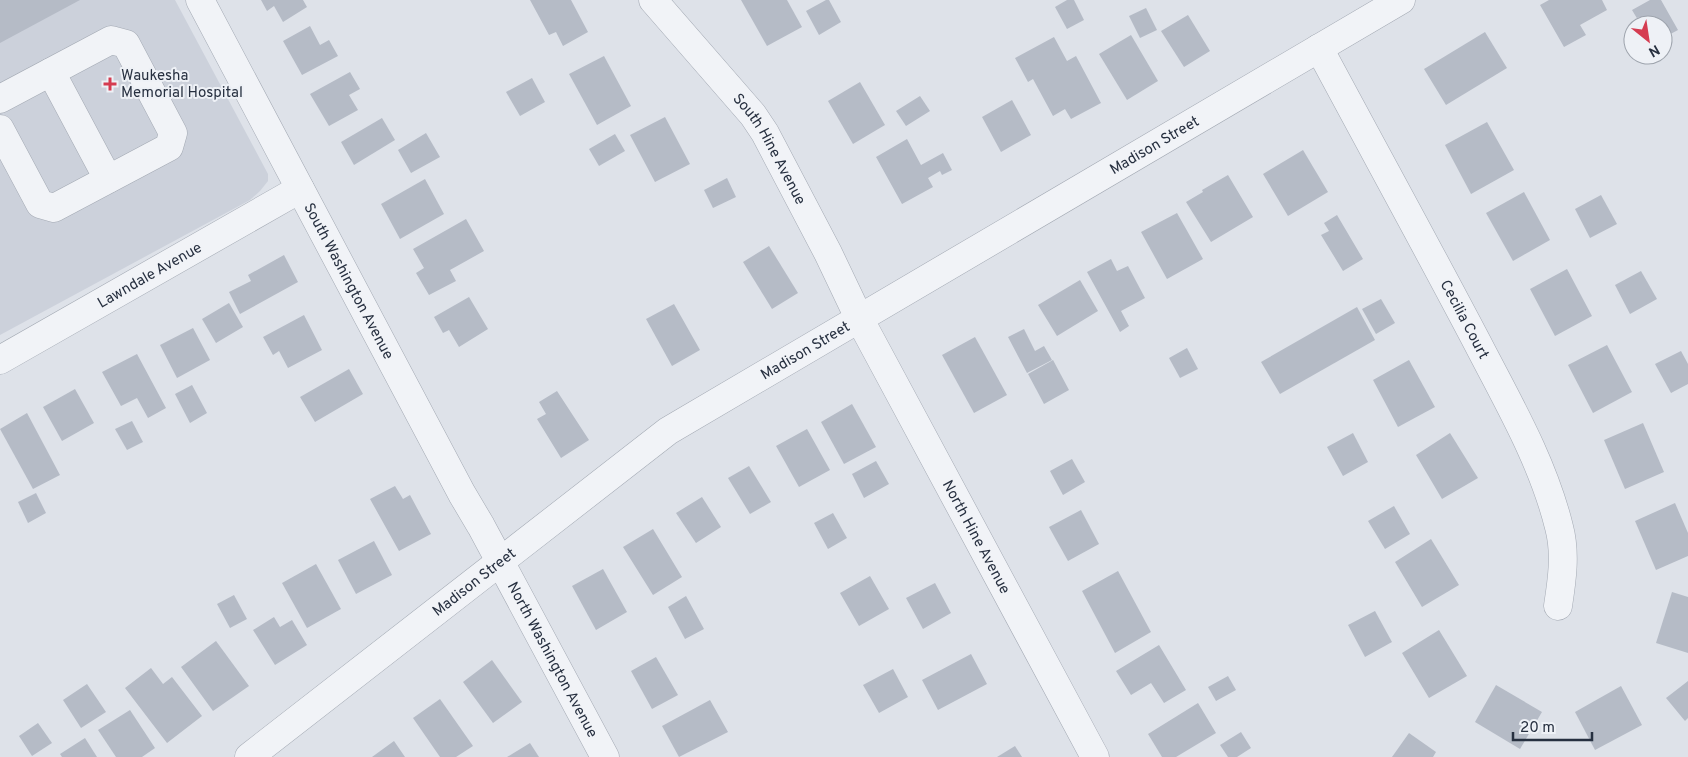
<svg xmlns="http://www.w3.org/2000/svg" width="1688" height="757" viewBox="0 0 1688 757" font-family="Overpass,sans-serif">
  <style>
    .built { fill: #ccd1db }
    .building { fill: #b5bbc6 }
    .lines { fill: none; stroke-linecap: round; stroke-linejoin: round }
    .minor-casing { stroke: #a3a9b3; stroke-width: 29 }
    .minor { stroke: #f1f3f7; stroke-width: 28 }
    .poi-dot { fill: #d53c51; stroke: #eef1f6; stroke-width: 2 }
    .labels { text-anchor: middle; stroke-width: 4; stroke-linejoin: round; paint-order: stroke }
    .poi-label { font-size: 15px; fill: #273040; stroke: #eef1f6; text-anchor: start }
    .street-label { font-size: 15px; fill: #273040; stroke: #eef1f6 }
  </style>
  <rect width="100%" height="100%" fill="#dee2e9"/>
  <path class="built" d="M0,0H175L268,174V181L260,191L250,200L0,335Z"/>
  <g class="building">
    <path d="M0,0H80L0,43Z"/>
    <path d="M261,0H303L307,7L283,22L274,6L267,11Z"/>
    <path d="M530,0H571L588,32L563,46L556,32L549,35Z"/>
    <path d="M741,0H787L802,27L767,46Z"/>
    <path d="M826,0H829L841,22L819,35L806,11Z"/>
    <path d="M1067,0H1074L1084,20L1067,29L1055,7Z"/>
    <path d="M1549,0H1602L1607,10L1580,25L1586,35L1564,47L1540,5Z"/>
    <path d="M1650,0H1661L1678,30L1663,38V25H1641L1632,10Z"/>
    <path d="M1146,8L1157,30L1140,38L1129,16Z"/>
    <path d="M1188,15L1210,51L1184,67L1161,31Z"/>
    <path d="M310,26L320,45L329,40L338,56L302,75L283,41Z"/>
    <path d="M1485,32L1507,68L1446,105L1424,69Z"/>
    <path d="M1131,35L1158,81L1127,100L1099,54Z"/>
    <path d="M1054,37L1067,61L1076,56L1101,103L1071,119L1065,109L1053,116L1033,79L1028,82L1015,58Z"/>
    <path d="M604,56L631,106L597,125L569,74Z"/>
    <path d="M350,72L360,89L349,95L358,110L329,126L310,94Z"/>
    <path d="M532,78L545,102L520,116L506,92Z"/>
    <path d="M860,82L885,125L853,144L828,101Z"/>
    <path d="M920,96L930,111L906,126L896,111Z"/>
    <path d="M1012,100L1031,135L1001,152L982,117Z"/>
    <path d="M665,117L690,164L655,182L630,135Z"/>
    <path d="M382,118L395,140L354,165L341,142Z"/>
    <path d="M1487,122L1514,170L1471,194L1445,145Z"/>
    <path d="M426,133L440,157L411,173L398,150Z"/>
    <path d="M615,134L625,151L599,166L589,149Z"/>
    <path d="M907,139L921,165L943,153L952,170L942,175L940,171L928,178L933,187L902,204L876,157Z"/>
    <path d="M1303,150L1328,192L1288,216L1263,174Z"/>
    <path d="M1228,175L1253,217L1211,242L1186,202L1203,192L1202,190Z"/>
    <path d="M727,178L736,197L713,208L704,190Z"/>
    <path d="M425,179L444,214L400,239L381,204Z"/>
    <path d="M1524,192L1550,240L1513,261L1486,213Z"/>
    <path d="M1601,195L1617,224L1590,238L1575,209Z"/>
    <path d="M1177,213L1203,259L1167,279L1141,232Z"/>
    <path d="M1337,215L1363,259L1343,271L1321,235L1329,231L1324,223Z"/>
    <path d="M466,219L484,251L450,270L456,281L429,295L416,273L424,268L413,249Z"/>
    <path d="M769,246L798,293L772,309L743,262Z"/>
    <path d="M284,255L298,282L240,314L229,292L251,281L248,275Z"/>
    <path d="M1111,259L1117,271L1128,266L1145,298L1121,311L1129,326L1120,332L1087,272Z"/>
    <path d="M1567,269L1592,316L1555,336L1530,289Z"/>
    <path d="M1641,271L1657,299L1630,314L1615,285Z"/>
    <path d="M1080,280L1098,311L1057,336L1038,305Z"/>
    <path d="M469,297L488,329L459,347L449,330L443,333L434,317Z"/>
    <path d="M1381,299L1395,323L1376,334L1362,309Z"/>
    <path d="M229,303L243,327L216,343L202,319Z"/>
    <path d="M674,304L700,350L672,366L646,319Z"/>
    <path d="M1357,307L1375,340L1280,394L1261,362Z"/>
    <path d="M304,315L322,350L288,368L279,351L273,355L263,337Z"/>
    <path d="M193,328L210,360L177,378L160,345Z"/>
    <path d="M1024,329L1035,351L1044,346L1052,360L1027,373L1008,337Z"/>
    <path d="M975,337L1007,395L974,413L942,355Z"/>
    <path d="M1607,345L1632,392L1593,413L1568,365Z"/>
    <path d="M1187,348L1198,369L1180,378L1169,358Z"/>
    <path d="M1681,351L1688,364V384L1671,393L1655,364Z"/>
    <path d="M137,354L166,408L148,418L137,398L121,406L102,372Z"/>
    <path d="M1053,360L1069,390L1044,404L1028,374Z"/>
    <path d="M1409,360L1435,407L1398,427L1373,380Z"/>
    <path d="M349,369L363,394L315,422L300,397Z"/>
    <path d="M192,385L207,413L190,423L175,394Z"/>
    <path d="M75,389L94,423L62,441L43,407Z"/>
    <path d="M557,391L589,440L561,458L537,419L546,414L539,402Z"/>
    <path d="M852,404L876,447L844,464L821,422Z"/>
    <path d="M27,413L60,475L33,489L0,429Z"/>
    <path d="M132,421L143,442L127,450L115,429Z"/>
    <path d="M1643,423L1664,472L1625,489L1604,440Z"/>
    <path d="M807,429L830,470L799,487L776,446Z"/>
    <path d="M1353,433L1368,462L1343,476L1327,447Z"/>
    <path d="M1450,433L1478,478L1442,499L1416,455Z"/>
    <path d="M1072,459L1085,482L1063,495L1050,471Z"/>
    <path d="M876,461L889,484L864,498L852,474Z"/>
    <path d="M749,466L771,502L750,514L728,478Z"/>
    <path d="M395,486L403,499L410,495L431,534L399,551L370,499Z"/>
    <path d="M36,493L46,513L28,523L18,502Z"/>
    <path d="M702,497L721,527L696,543L676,513Z"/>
    <path d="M1675,503L1688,533V556L1656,570L1635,521Z"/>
    <path d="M1394,506L1410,534L1385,549L1368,521Z"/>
    <path d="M1081,510L1099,544L1068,561L1049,527Z"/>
    <path d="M833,513L847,538L828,549L814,523Z"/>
    <path d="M653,529L682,577L653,595L623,547Z"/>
    <path d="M1431,539L1459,585L1422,607L1395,562Z"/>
    <path d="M374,541L392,575L356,594L338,560Z"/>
    <path d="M316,564L341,609L307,628L282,583Z"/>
    <path d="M603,569L627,612L596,630L572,586Z"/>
    <path d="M1118,571L1151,632L1115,653L1082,591Z"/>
    <path d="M870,576L889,609L859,626L840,593Z"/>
    <path d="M935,583L951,613L923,629L906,598Z"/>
    <path d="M1672,592L1688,597V653L1656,643Z"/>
    <path d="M234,595L247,619L230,628L217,604Z"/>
    <path d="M686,596L704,629L685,639L668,607Z"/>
    <path d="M1375,611L1392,642L1365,657L1348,625Z"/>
    <path d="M274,617L280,627L292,620L307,645L275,665L253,630Z"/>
    <path d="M1439,630L1467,676L1429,698L1402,653Z"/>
    <path d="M216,641L249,686L213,711L181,667Z"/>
    <path d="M1159,645L1186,690L1164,703L1151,683L1131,695L1116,671Z"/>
    <path d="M971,654L987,684L938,710L922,680Z"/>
    <path d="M656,657L678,695L652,709L631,671Z"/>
    <path d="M492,660L522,702L493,723L463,682Z"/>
    <path d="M151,668L163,684L172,677L202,716L167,743L125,688Z"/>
    <path d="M893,669L908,697L879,713L863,685Z"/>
    <path d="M1228,676L1236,690L1216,701L1208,687Z"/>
    <path d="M1688,681V718L1685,721L1666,698Z"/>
    <path d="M87,684L106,712L81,728L63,700Z"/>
    <path d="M1496,685L1542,712L1520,749L1475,722Z"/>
    <path d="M1621,686L1642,725L1595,750L1575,712Z"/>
    <path d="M440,699L473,746L456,757H440L413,718Z"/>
    <path d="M710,700L728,732L679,757L662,726Z"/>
    <path d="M1198,703L1216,733L1176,757H1162L1148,734Z"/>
    <path d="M130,710L155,748L142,757H116L98,730Z"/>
    <path d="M38,723L52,743L32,756L19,736Z"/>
    <path d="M1241,732L1251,748L1237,757H1228L1220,745Z"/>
    <path d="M1409,733L1436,752L1433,757H1392Z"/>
    <path d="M85,738L97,757H62L60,754Z"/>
    <path d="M394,741L405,757H372Z"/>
    <path d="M530,743L539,757H507Z"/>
    <path d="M1015,746L1022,757H997Z"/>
  </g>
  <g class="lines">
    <g class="minor-casing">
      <g id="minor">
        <path id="s1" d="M200,0L462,494L481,526L605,757"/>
        <path id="s2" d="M653,0L753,115L765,133L828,253L859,318L1095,757"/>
        <path id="s3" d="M1319,48C1372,147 1426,245 1478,344C1509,404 1543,462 1559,527C1566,553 1562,580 1558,606"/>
        <path d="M51,72L108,179"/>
        <path d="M0,99L111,40L126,44L173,133L169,147L54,208L40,204L0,129"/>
        <path id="s4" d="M0,360L300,189"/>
        <path id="s5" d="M249,757L668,431L1401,0"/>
      </g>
    </g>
    <use href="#minor" class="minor"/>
  </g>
  <path class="poi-dot" d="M107.5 76.5h5v5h5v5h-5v5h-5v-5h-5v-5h5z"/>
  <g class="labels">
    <g class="poi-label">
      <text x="121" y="80">Waukesha<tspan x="121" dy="17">Memorial Hospital</tspan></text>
    </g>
    <g class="street-label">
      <text dy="5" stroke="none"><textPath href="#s5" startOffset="1095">Madison Street</textPath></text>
      <text dy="5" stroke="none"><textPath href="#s2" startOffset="190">South Hine Avenue</textPath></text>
      <text dy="5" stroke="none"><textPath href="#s4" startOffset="172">Lawndale Avenue</textPath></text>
      <text dy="5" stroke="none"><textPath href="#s1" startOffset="318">South Washington Avenue</textPath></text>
      <text dy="5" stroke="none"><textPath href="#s3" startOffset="308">Cecilia Court</textPath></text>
      <text dy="5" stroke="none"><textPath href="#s5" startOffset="690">Madison Street</textPath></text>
      <text dy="5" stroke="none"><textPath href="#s2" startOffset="630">North Hine Avenue</textPath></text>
      <text dy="5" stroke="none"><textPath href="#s5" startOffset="285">Madison Street</textPath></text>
      <text dy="5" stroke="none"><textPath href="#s1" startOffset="748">North Washington Avenue</textPath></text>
    </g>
  </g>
  <g transform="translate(1648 40) rotate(150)"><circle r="24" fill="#eef1f6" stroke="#9ea4ad"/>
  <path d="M0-4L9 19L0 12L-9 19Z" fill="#d53c51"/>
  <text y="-8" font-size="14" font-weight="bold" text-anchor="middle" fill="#273040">N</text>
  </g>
  <path d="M1513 732v8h79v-8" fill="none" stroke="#273040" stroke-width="2.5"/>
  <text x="1520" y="732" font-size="15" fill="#273040" stroke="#eef1f6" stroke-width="4" paint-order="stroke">20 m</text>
</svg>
